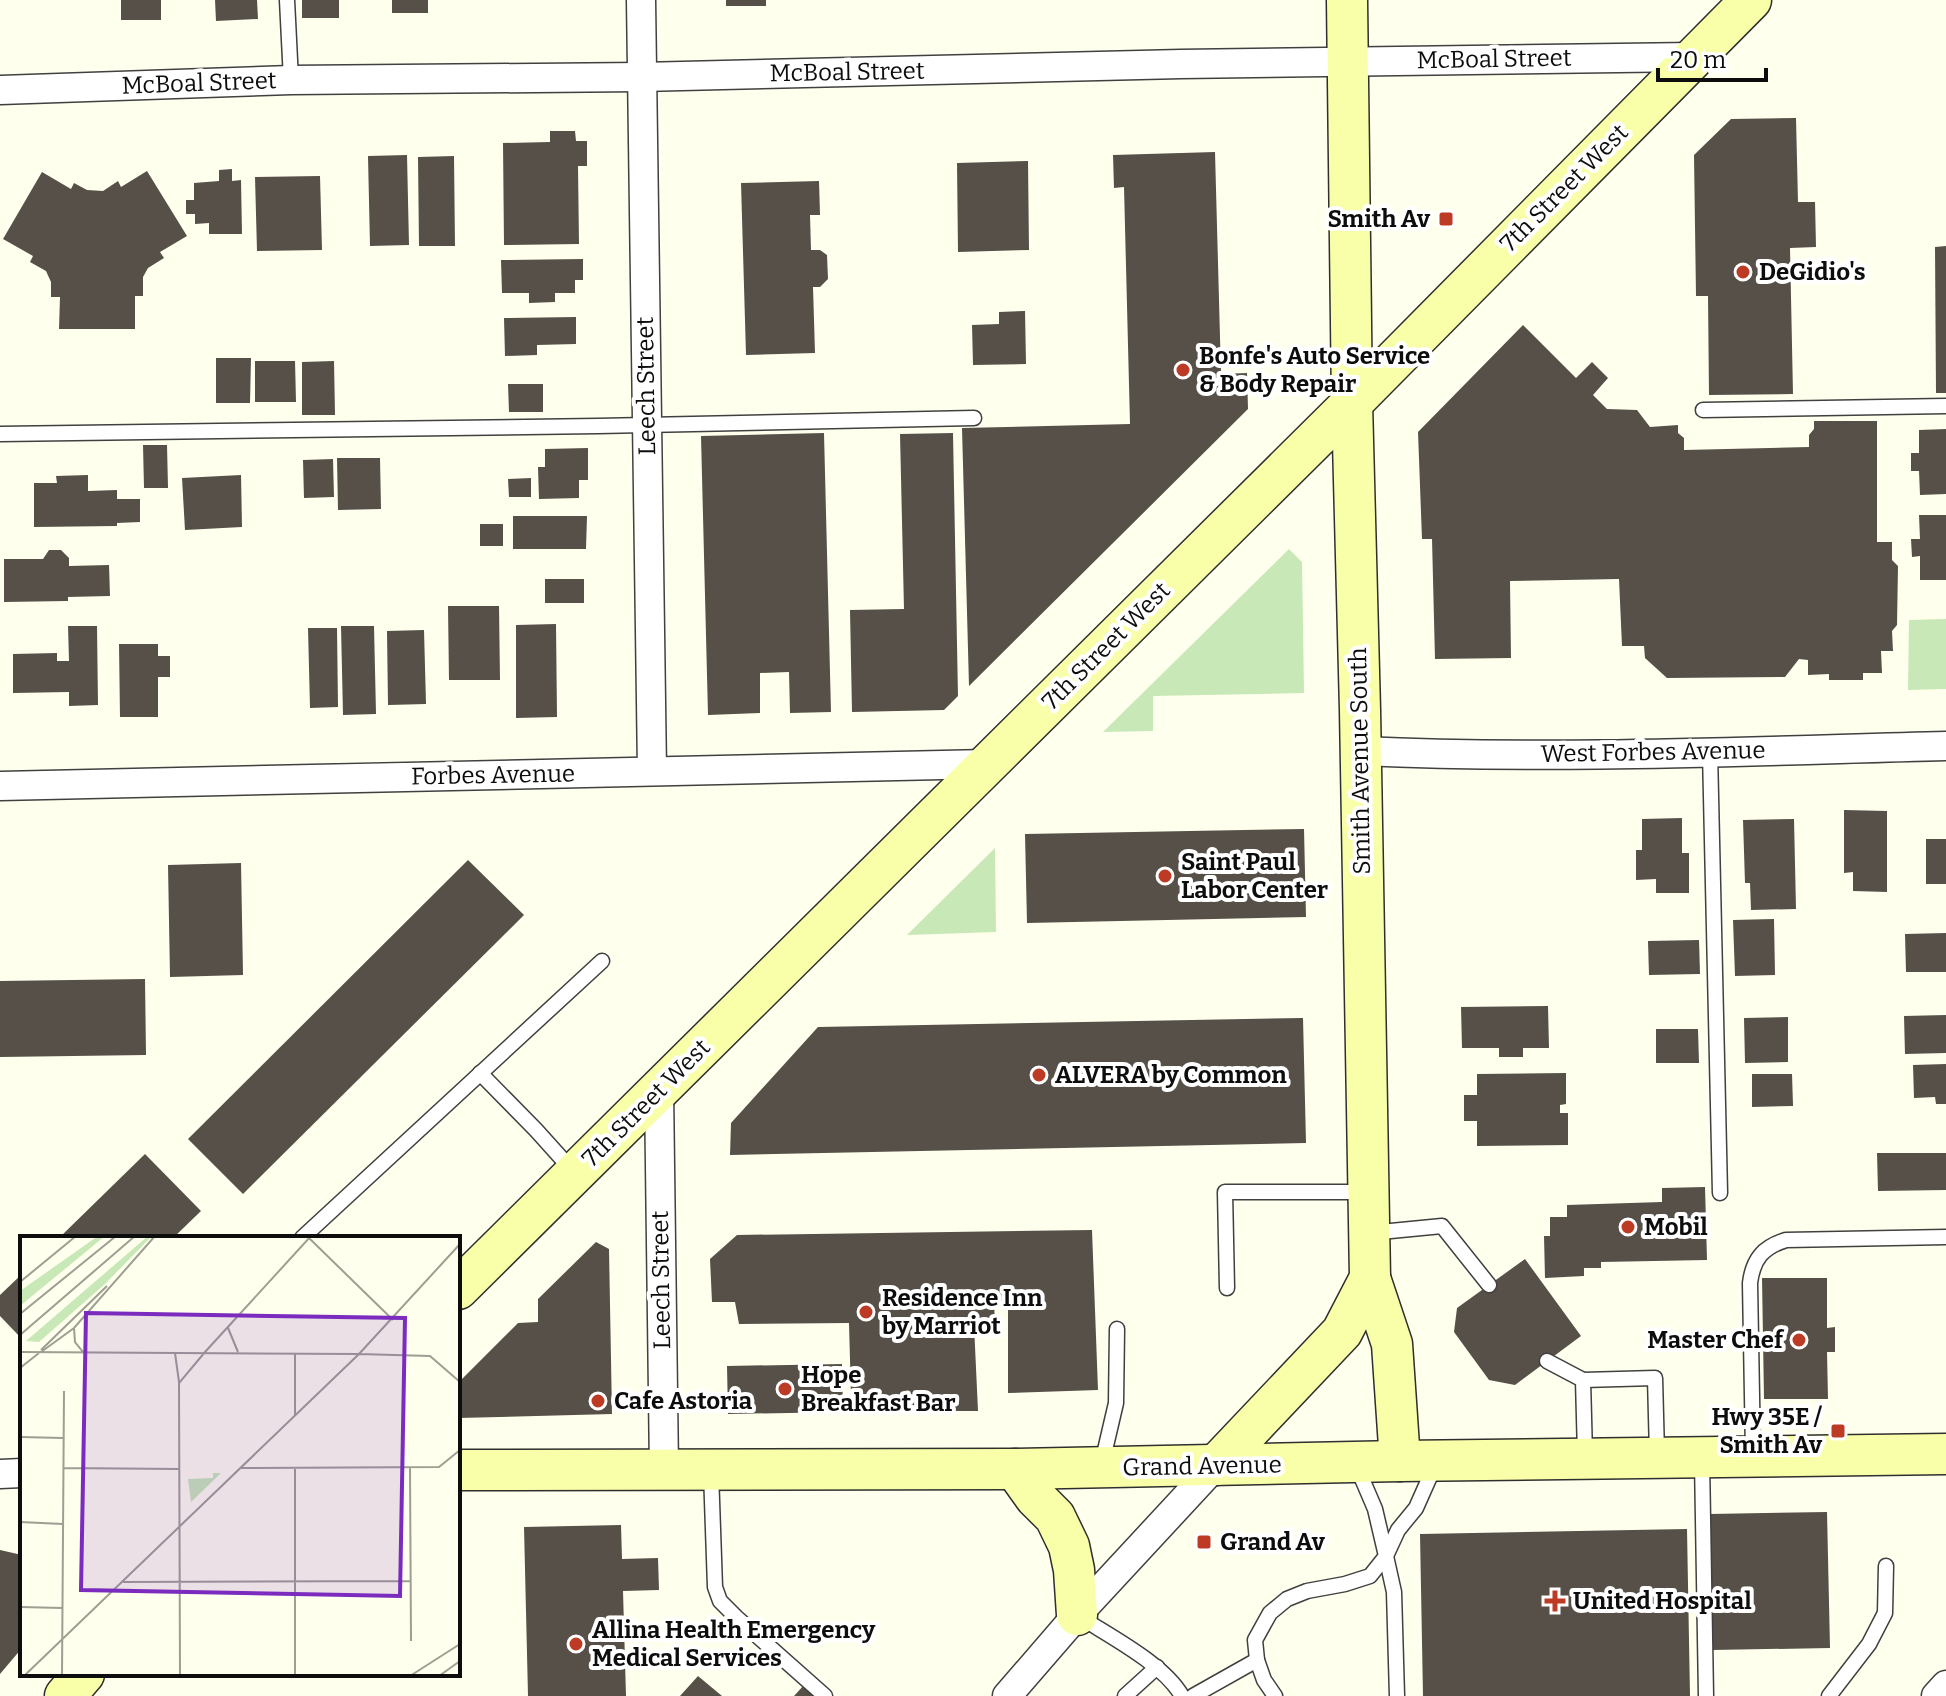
<svg xmlns="http://www.w3.org/2000/svg" width="1946" height="1696" viewBox="0 0 1946 1696" font-family="Bitter,serif">
  <style>
    .grass { fill: #c8e9b7 }
    .building { fill: #565049 }
    .lines { fill: none; stroke-linecap: round; stroke-linejoin: round }
    .service-casing { stroke: #404040; stroke-width: 17 }
    .minor-casing { stroke: #404040; stroke-width: 31 }
    .secondary-casing { stroke: #2f2f2f; stroke-width: 43 }
    .service { stroke: #fff; stroke-width: 14 }
    .minor { stroke: #fff; stroke-width: 28 }
    .secondary { stroke: #f9ffa9; stroke-width: 40 }
    .poi-dot { fill: #bd3a25; stroke: #fff; stroke-width: 3 }
    .labels { text-anchor: middle; stroke-width: 8; stroke-linejoin: round; paint-order: stroke }
    .street-label { font-size: 24px; fill: #0d0d0d; stroke: #fff }
    .poi-label { font-size: 24px; font-weight: bold; fill: #0d0d0d; stroke: #fff; text-anchor: start }
    .inset-road { fill: none; stroke: #9e9e93; stroke-width: 2 }
    .view { fill: #7b2cbf; fill-opacity: 0.15; stroke: #7b2cbf; stroke-width: 4 }
    .inset-edge { fill: none; stroke: #0d0d0d; stroke-width: 4 }
  </style>
  <rect width="100%" height="100%" fill="#ffffed"/>
  <g class="grass">
    <path d="M1289,549L1302,562L1304,693L1153,696V731L1103,732Z"/>
    <path d="M1946,619V689L1908,690L1909,620Z"/>
    <path d="M995,848L996,932L907,935Z"/>
  </g>
  <g class="building">
    <rect x="121" y="0" width="40" height="20"/>
    <path d="M215,0H257L258,19L216,21Z"/>
    <rect x="302" y="0" width="37" height="18"/>
    <rect x="392" y="0" width="36" height="13"/>
    <rect x="726" y="0" width="40" height="6"/>
    <path d="M1796,118L1798,202H1815L1816,247L1790,248L1793,394L1709,395L1708,296H1696L1694,155L1731,119Z"/>
    <path d="M550,131H575L576,141H587V166H578L579,244L504,245L503,143L550,142Z"/>
    <path d="M1215,152L1221,374L1247,373L1248,409L969,686L962,428L1130,424L1124,187L1114,188L1113,155Z"/>
    <path d="M407,155L409,245L370,246L368,156Z"/>
    <path d="M454,156L455,246H419L418,157Z"/>
    <path d="M1028,161L1029,250L958,252L957,163Z"/>
    <path d="M232,169V181L241,180L242,234H209V223L195,224V214H186V200H194V183L219,181V170Z"/>
    <path d="M147,171L187,236L160,252L164,258L148,268L143,277V296H135V329H59L60,297H51V282L46,271L30,262L33,256L3,239L42,172L71,189L74,183L87,190L103,191L118,181L121,187Z"/>
    <path d="M320,176L322,250L257,251L255,177Z"/>
    <path d="M819,181L820,215H810L811,250H820L827,255L828,279L820,287H813L815,353L746,355L741,183Z"/>
    <path d="M1946,246V393H1936L1935,247Z"/>
    <path d="M583,259V280H575V293H555V302L529,303V293H502L501,260Z"/>
    <path d="M1025,311L1026,364L973,365L972,325L999,324V312Z"/>
    <path d="M576,317V344L537,345V355L505,356L504,318Z"/>
    <path d="M1523,325L1576,378L1592,362L1608,378L1593,395L1607,409L1637,410L1650,427L1678,425V433L1684,438V450L1809,447V435L1814,429V421H1877V542H1892V560L1898,566L1897,625L1892,631L1893,651H1881L1882,673H1863V680H1829V674L1808,675V660L1799,659L1785,677L1667,678L1645,658L1644,646H1622L1619,579L1510,581L1511,658L1435,659L1432,539H1422L1418,432Z"/>
    <path d="M216,358H251L250,403H216Z"/>
    <path d="M255,361H295L296,402H255Z"/>
    <path d="M334,361L335,415H302V362Z"/>
    <path d="M508,384H543V412H509Z"/>
    <path d="M1946,429V494L1920,495L1919,471H1911V453H1919V430Z"/>
    <path d="M824,433L831,712L790,713L789,672L760,673V713L708,715L701,436Z"/>
    <path d="M953,433L958,696L944,710L852,712L850,610L904,609L900,434Z"/>
    <path d="M143,445H167L168,488H144Z"/>
    <path d="M588,448V480H579V498L539,499L538,467H545V449Z"/>
    <path d="M337,458H380L381,509L338,510Z"/>
    <path d="M333,459L334,497L304,498L303,460Z"/>
    <path d="M88,475V491L117,490V499H140V522L117,523V526L34,527V483H57L56,476Z"/>
    <path d="M241,475L242,527L185,530L182,478Z"/>
    <path d="M531,478V497H509L508,479Z"/>
    <path d="M1919,515H1946V580H1920V556L1912,557L1911,539H1920Z"/>
    <path d="M513,516H587L586,549H513Z"/>
    <rect x="480" y="524" width="23" height="22"/>
    <path d="M49,550H61L69,558V566L109,565L110,596L68,597V601L4,602V559H43Z"/>
    <rect x="545" y="579" width="39" height="24"/>
    <path d="M448,606H499L500,680H449Z"/>
    <path d="M556,624L557,717L516,718V625Z"/>
    <path d="M68,626H97L98,705L69,706V692L13,693V654L57,653V661H69Z"/>
    <path d="M341,626H374L376,714L343,715Z"/>
    <path d="M308,628H337L338,707L310,708Z"/>
    <path d="M424,630L426,704L388,705L387,631Z"/>
    <path d="M119,644H158V656H170V677H158V717H120Z"/>
    <path d="M1844,810L1887,811V892L1853,891V872L1844,873Z"/>
    <path d="M1682,818V853H1689V893H1656V879L1636,880V850H1642V819Z"/>
    <path d="M1794,819L1796,909L1751,910L1750,883H1745L1743,820Z"/>
    <path d="M1304,829L1306,917L1027,923L1025,834Z"/>
    <rect x="1926" y="839" width="20" height="45"/>
    <path d="M468,860L524,915L243,1194L188,1139Z"/>
    <path d="M241,863L243,975L170,977L168,865Z"/>
    <path d="M1774,919L1775,975L1735,976L1733,920Z"/>
    <path d="M1946,933V972H1906L1905,934Z"/>
    <path d="M1699,940L1700,974L1649,975L1648,941Z"/>
    <path d="M145,979L146,1055L0,1057V981Z"/>
    <path d="M1548,1006L1549,1048H1523V1057H1499V1048H1462L1461,1007Z"/>
    <path d="M1946,1015V1053L1905,1054L1904,1016Z"/>
    <path d="M1788,1017V1062L1745,1063L1744,1018Z"/>
    <path d="M1303,1018L1306,1143L730,1155L731,1123L818,1027Z"/>
    <path d="M1656,1029H1698L1699,1063H1656Z"/>
    <path d="M1946,1064V1104H1936L1935,1097L1914,1098L1913,1065Z"/>
    <path d="M1566,1073V1104L1560,1105V1113H1568V1145L1477,1146V1121H1464V1095H1477V1074Z"/>
    <path d="M1752,1074H1792L1793,1106L1752,1107Z"/>
    <path d="M1877,1153H1946V1190L1878,1191Z"/>
    <path d="M145,1154L201,1211L173,1238H59Z"/>
    <path d="M1705,1187L1707,1260L1601,1262V1268H1584V1276L1545,1278L1544,1236H1550V1217H1567V1205L1662,1202V1188Z"/>
    <path d="M1092,1230L1098,1390L1008,1393V1302H994L995,1324L974,1325L978,1411H949L948,1404L899,1406V1397H851L849,1323L739,1324L735,1302H712L710,1259L737,1235Z"/>
    <path d="M596,1242L609,1249L612,1414L458,1418V1383L518,1323L538,1322V1299Z"/>
    <path d="M1525,1259L1581,1336L1515,1385L1489,1380L1454,1332L1457,1308Z"/>
    <path d="M22,1274V1339L0,1316V1295Z"/>
    <path d="M1762,1278H1827V1328L1835,1327V1352H1827L1828,1399H1764Z"/>
    <path d="M842,1364L843,1412L728,1414L727,1366Z"/>
    <path d="M1827,1512L1830,1648L1712,1650L1709,1514Z"/>
    <path d="M621,1525L622,1559L658,1558L659,1590L623,1591L626,1696H528L524,1527Z"/>
    <path d="M1687,1529L1690,1696H1423L1420,1534Z"/>
    <path d="M0,1550L22,1555V1648L0,1674Z"/>
    <path d="M698,1676L722,1696H680Z"/>
    <path d="M804,1685L815,1696H794Z"/>
  </g>
  <g class="lines">
    <g class="service-casing">
      <g id="service">
        <path d="M287,0L291,80"/>
        <path d="M1703,410L1946,406"/>
        <path d="M0,434L598,426L974,418"/>
        <path d="M1710,752L1720,1193"/>
        <path d="M480,1073L536,1130L572,1170"/>
        <path d="M1370,1233L1442,1226L1489,1285"/>
        <path d="M302,1238L602,961"/>
        <path d="M1227,1288L1225,1192H1364"/>
        <path d="M1547,1361L1583,1380L1585,1455"/>
        <path d="M1583,1380L1655,1378L1657,1454"/>
        <path d="M1753,1453L1750,1283C1753,1259 1763,1247 1786,1240L1946,1237"/>
        <path d="M1702,1460L1706,1696"/>
        <path d="M1102,1463L1116,1403L1117,1329"/>
        <path d="M711,1472L715,1587L720,1601L736,1617L825,1696"/>
        <path d="M1077,1615C1109,1636 1163,1663 1182,1696"/>
        <path d="M1125,1696L1157,1667"/>
        <path d="M1193,1696L1257,1660"/>
        <path d="M1275,1696L1264,1680L1257,1660L1255,1640L1270,1613L1287,1599L1307,1591L1345,1584L1370,1576L1386,1556L1375,1509L1357,1467"/>
        <path d="M1397,1696L1394,1592L1386,1556L1398,1530L1416,1508L1436,1463"/>
        <path d="M1829,1696L1869,1644L1885,1613L1886,1566"/>
      </g>
    </g>
    <g class="minor-casing">
      <g id="minor">
        <path d="M641,0L652,771"/>
        <path d="M0,90L291,80L641,77L1181,64L1693,57"/>
        <path d="M1361,751C1555,760 1751,751 1946,746"/>
        <path d="M0,786L987,764"/>
        <path d="M659,1090L664,1470"/>
        <path d="M0,1474L22,1473"/>
        <path d="M1007,1696L1077,1615L1216,1465"/>
        <path d="M1936,1696L1946,1685"/>
      </g>
    </g>
    <g class="secondary-casing">
      <g id="secondary">
        <path d="M1370,1278L1392,1344L1400,1461"/>
        <path d="M458,1289L1352,403L1751,0"/>
        <path d="M1216,1465L1342,1332L1370,1278L1360,710L1352,403L1347,0"/>
        <path d="M1015,1469L1035,1497L1055,1517L1069,1546L1074,1570L1077,1615"/>
        <path d="M458,1470L1015,1469L1400,1461L1946,1454"/>
        <path d="M65,1696L84,1674"/>
      </g>
    </g>
    <use href="#service" class="service"/>
    <use href="#minor" class="minor"/>
    <use href="#secondary" class="secondary"/>
  </g>
  <g class="poi-dot">
    <rect x="1438" y="211" width="16" height="16" rx="4"/>
    <circle cx="1743" cy="272" r="8"/>
    <circle cx="1183" cy="370" r="8"/>
    <circle cx="1165" cy="876" r="8"/>
    <circle cx="1039" cy="1075" r="8"/>
    <circle cx="1628" cy="1227" r="8"/>
    <circle cx="866" cy="1312" r="8"/>
    <circle cx="1799" cy="1340" r="8"/>
    <circle cx="785" cy="1389" r="8"/>
    <circle cx="598" cy="1401" r="8"/>
    <rect x="1830" y="1423" width="16" height="16" rx="4"/>
    <rect x="1196" y="1534" width="16" height="16" rx="4"/>
    <path d="M1551 1589h8v8h8v8h-8v8h-8v-8h-8v-8h8z"/>
    <circle cx="576" cy="1644" r="8"/>
  </g>
  <g class="labels">
    <g class="street-label">
      <text transform="translate(1494 59) rotate(-1)" y="8">McBoal Street</text>
      <text transform="translate(847 72) rotate(-1)" y="8">McBoal Street</text>
      <text transform="translate(199 83) rotate(-2)" y="8">McBoal Street</text>
      <text transform="translate(1564 188) rotate(-45)" y="8">7th Street West</text>
      <text transform="translate(646 386) rotate(-91)" y="8">Leech Street</text>
      <text transform="translate(1106 646) rotate(-45)" y="8">7th Street West</text>
      <text transform="translate(1653 752) rotate(-1)" y="8">West Forbes Avenue</text>
      <text transform="translate(1360 761) rotate(-91)" y="8">Smith Avenue South</text>
      <text transform="translate(493 775) rotate(-1)" y="8">Forbes Avenue</text>
      <text transform="translate(646 1103) rotate(-45)" y="8">7th Street West</text>
      <text transform="translate(661 1280) rotate(-91)" y="8">Leech Street</text>
      <text transform="translate(1202 1466) rotate(-1)" y="8">Grand Avenue</text>
    </g>
    <g class="poi-label">
      <text x="1430" y="227" text-anchor="end">Smith Av</text>
      <text x="1759" y="280">DeGidio's</text>
      <text x="1199" y="364">Bonfe's Auto Service<tspan x="1199" dy="28">&amp; Body Repair</tspan></text>
      <text x="1181" y="870">Saint Paul<tspan x="1181" dy="28">Labor Center</tspan></text>
      <text x="1055" y="1083">ALVERA by Common</text>
      <text x="1644" y="1235">Mobil</text>
      <text x="882" y="1306">Residence Inn<tspan x="882" dy="28">by Marriot</tspan></text>
      <text x="1783" y="1348" text-anchor="end">Master Chef</text>
      <text x="801" y="1383">Hope<tspan x="801" dy="28">Breakfast Bar</tspan></text>
      <text x="614" y="1409">Cafe Astoria</text>
      <text x="1822" y="1425" text-anchor="end">Hwy 35E /<tspan x="1822" dy="28">Smith Av</tspan></text>
      <text x="1220" y="1550">Grand Av</text>
      <text x="1573" y="1609">United Hospital</text>
      <text x="592" y="1638">Allina Health Emergency<tspan x="592" dy="28">Medical Services</tspan></text>
    </g>
  </g>
  <g transform="translate(20 1236)">
    <rect width="440" height="440" fill="#ffffed"/>
    <path d="M78,0H85L0,70V55ZM128,0H132L85,48L19,106L6,105ZM193,237H201L171,266L168,243L193,242Z" fill="#c8e9b7"/>
    <path class="inset-road" d="M289,2L373,84M0,46L56,0M0,78L96,0M54,92L55,106L63,116M208,92L218,116M0,99L115,0M21,114L87,50M0,116L339,118M21,116L54,92L135,0M185,116L291,0M155,117L159,146M339,118L410,120L440,146M0,132L19,117M275,179V117M0,201L43,202M390,231L391,405M43,232L159,233M221,232L419,231L440,214M0,286L43,288M103,346L390,345M0,371L43,372M4,440L339,118L440,8M42,440L44,155M160,440L159,147L185,116M275,440V232M390,440L440,408M419,440L440,425"/>
    <path class="view" d="M66,77L385,82L380,360L61,354Z"/>
    <rect width="440" height="440" class="inset-edge"/>
  </g>
  <path d="M1658 68v12h108v-12" fill="none" stroke="#0d0d0d" stroke-width="4"/>
  <text x="1670" y="68" font-size="24" fill="#0d0d0d" stroke="#ffffff" stroke-width="6" paint-order="stroke">20 m</text>
</svg>
